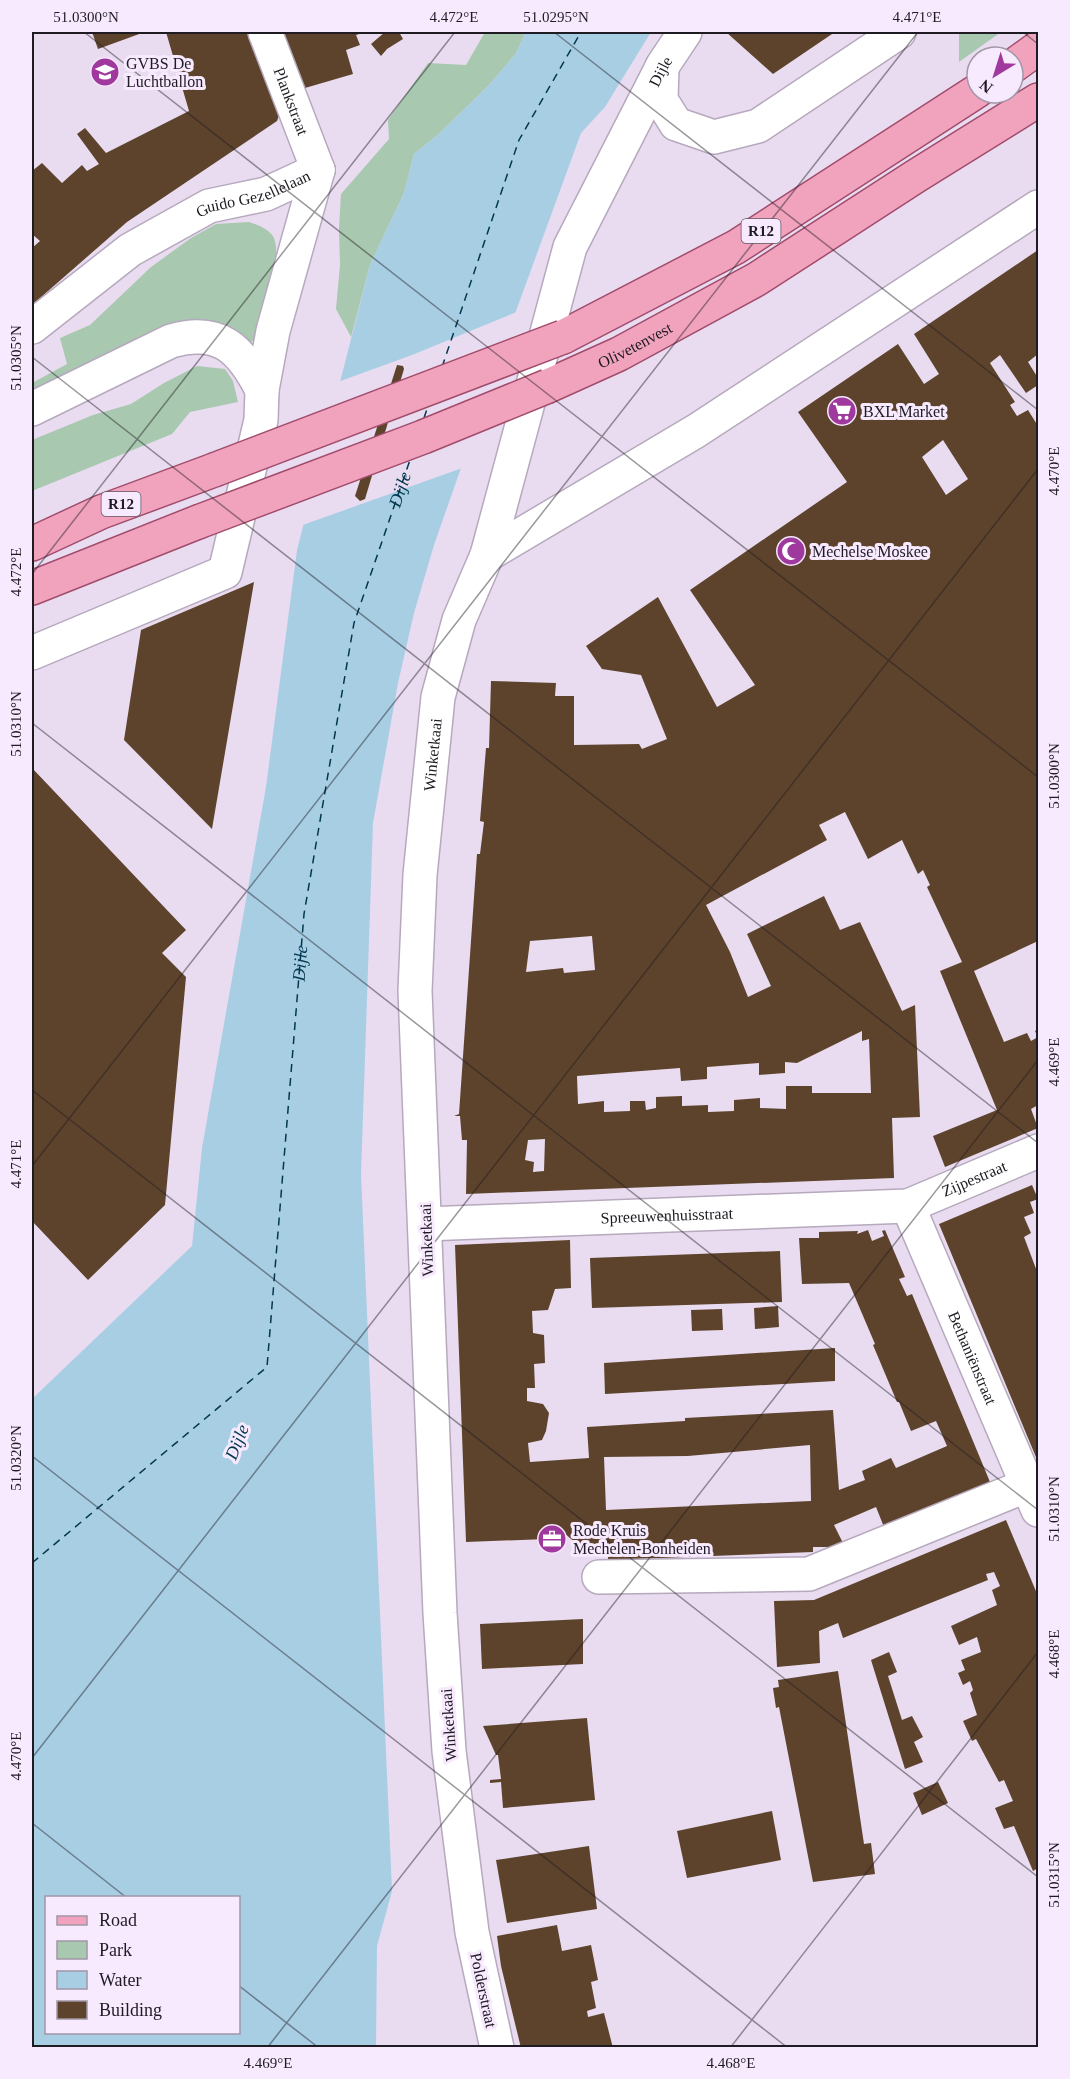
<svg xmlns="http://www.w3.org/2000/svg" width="1070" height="2079" viewBox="0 0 1070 2079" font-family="'Times New Roman',serif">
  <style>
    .green { fill: #a8c8af }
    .water { fill: #a8cee4; fill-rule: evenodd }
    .pier { fill: #e9dcf1 }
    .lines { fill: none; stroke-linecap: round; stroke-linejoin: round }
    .ferry { stroke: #02384e; stroke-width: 1.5; stroke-dasharray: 8 6; stroke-linecap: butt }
    .building { fill: #5d432c; fill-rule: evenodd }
    .minor-casing { stroke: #b6a9bd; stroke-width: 36 }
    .major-casing { stroke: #a14c6b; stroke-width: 36 }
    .minor { stroke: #fff; stroke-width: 33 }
    .major { stroke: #f1a3be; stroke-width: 33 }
    .major-bridge-casing { stroke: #a14c6b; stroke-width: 36; stroke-linecap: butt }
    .major-bridge { stroke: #f1a3be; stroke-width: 33 }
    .ticks { fill: none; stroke: #1f1b22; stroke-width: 1.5; stroke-opacity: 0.45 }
    .labels { text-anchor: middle; stroke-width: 6; stroke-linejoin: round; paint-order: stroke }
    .shield { fill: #f7e9fe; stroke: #605964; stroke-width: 1.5 }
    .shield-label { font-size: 15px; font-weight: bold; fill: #1f1b22 }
    .poi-label { font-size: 16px; fill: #1f1b22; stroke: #f7e9fe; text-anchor: start }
    .street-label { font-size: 16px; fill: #1f1b22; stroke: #f7e9fe }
    .water-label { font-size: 18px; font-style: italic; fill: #02384e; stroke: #f7e9fe }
    .neatline { fill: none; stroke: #1f1b22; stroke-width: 2 }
    .ticks-label { font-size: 15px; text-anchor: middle; fill: #1f1b22 }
  </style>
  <rect width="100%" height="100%" fill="#e9dcf1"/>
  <g class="green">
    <path d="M485,32H526L515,55L490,84L440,133L414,154L404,193L370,265L351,337L336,309L340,265L339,228L341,194L389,139L388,120L428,63L466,65Z"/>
    <path d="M959,32H1001L959,62Z"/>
    <path d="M249,222C258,225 267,228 273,236C284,255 263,318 258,339L250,342L226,326L32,395V383L67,364L60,338L90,325L151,267L191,238L216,224Z"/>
    <path d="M197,366L225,369L233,381L238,402L190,412L172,434L32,491V440L93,415L131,404L164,383Z"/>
  </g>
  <path class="water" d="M526,32H651L605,107L581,133L516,311L434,545L414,613L398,683L373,823L361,1174L392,1891L377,1946L376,2047L32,2048V1399L192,1246L202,1148L266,787L297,550L370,265L404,193L414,154L440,133L490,84L515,55ZM46,1898H238V2032H46Z"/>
  <path class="pier" d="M519,311L465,467L300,526L335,383L412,355Z"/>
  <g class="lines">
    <g class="ferry">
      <path d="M442,367L519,140L581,32"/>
      <path d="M424,418L428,406"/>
      <path id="s1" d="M32,1563L267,1367L304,914L354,623L410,460"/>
    </g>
  </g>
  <g class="building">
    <path d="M92,32H142V33L98,49Z"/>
    <path d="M166,32H253L281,110L277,121L127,222L32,305V248L40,241L32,234V171L42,163L62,183L82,165L87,171L99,164L77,134L85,128L106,153L189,111Z"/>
    <path d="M282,32H366L356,35L360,45L346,50L353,74L305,88Z"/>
    <path d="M385,32H399L403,39L387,49L381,56L371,44Z"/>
    <path d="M726,32H835L773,74Z"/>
    <path d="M1038,250V354L1028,362L1038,378V385L1026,393L1000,355L990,363L1015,402L1010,405L1017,416L1028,410L1038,426V941L974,971L1004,1042L1027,1033L1031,1041L1038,1037L1035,1031L1038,1029V1105L1031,1109L1038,1128L945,1167L933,1136L997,1110L940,971L962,962L927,887L930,885L923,870L918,874L902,840L868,859L845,812L819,825L827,840L706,905L730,952L748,997L771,986L747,934L824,896L840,930L860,922L902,1011L915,1005L920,1117L892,1118L894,1178L466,1194L467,1140H462L460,1116H454L459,1114L477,854H480L484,822L480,821L486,748H489L491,681L556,683L555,696H574V745L639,744L642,749L667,739L641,675L602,669L586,646L658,597L717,707L755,685L690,590L847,482L798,412L898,344L924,384L939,374L914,334ZM943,440L968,479L946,495L922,457ZM592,936L595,970L564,973L563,968L526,972L530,941ZM862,1031V1041L869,1039L871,1093H812V1086H786V1109L760,1108V1098L734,1100V1111L708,1112V1105L682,1106V1096L656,1097V1108L646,1110L645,1101H630V1111L604,1112V1101L578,1104L577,1076L680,1068L681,1081L707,1079V1067L759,1063V1075L785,1073V1062L797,1063ZM545,1139L544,1171L533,1172L534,1162L525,1160L528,1140Z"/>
    <path d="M397,365L403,366L404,369L365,499L360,501L355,496Z"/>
    <path d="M254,582L212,829L124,740L141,630Z"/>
    <path d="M32,768L186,930L162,953L186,977L165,1205L88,1280L32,1221Z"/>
    <path d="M1032,1185L1038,1199L1030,1202L1034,1213L1024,1217L1031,1233L1024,1237L1038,1274V1462L939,1224Z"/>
    <path d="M868,1230L872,1241L884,1236L882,1231L885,1230L905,1277L899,1279L907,1296L912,1294L990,1482L884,1527L876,1507L834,1525L843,1543L836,1547H813V1552L608,1560V1553L585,1551L584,1545H578L563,1532L551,1545L547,1539L466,1542L455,1245L570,1240L571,1288L555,1289L548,1310L532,1311L533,1333L544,1335L545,1363L534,1364L535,1388H527V1401L543,1404L549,1413L546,1431L542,1440L528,1443L530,1462L589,1458L587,1427L685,1421V1418L833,1410L839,1490L865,1480L862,1471L891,1458L896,1468L947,1446L936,1421L911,1431L899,1402H897L873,1345L875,1344L849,1283L802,1284L799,1238H819V1232L858,1231L857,1234ZM810,1445L811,1501L606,1510L604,1457L688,1456Z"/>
    <path d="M780,1251L782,1302L592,1308L590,1258Z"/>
    <path d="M778,1306L779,1327L755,1329L754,1308Z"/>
    <path d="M722,1309L723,1330L692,1331L691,1310Z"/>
    <path d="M835,1348V1381L605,1394L604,1363Z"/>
    <path d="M1006,1520L1038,1596V1868L1033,1871L1014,1826L1004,1829L995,1808L1013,1801L1004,1780L999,1782L976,1739L972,1741L963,1721L977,1715L970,1693L973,1690L970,1681L963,1685L958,1673L965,1670L961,1660L981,1652L977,1637L959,1645L951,1626L997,1605L992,1590L1000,1586L994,1572L986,1574L988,1580L843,1638L838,1623L819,1631L820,1663L777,1667L774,1601L814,1600Z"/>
    <path d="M583,1619V1664L482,1669L480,1624Z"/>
    <path d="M889,1652L897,1672L888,1676L902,1720L912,1716L923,1737L914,1742L923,1762L905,1769L871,1660Z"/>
    <path d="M838,1671L864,1844L871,1843L875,1874L813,1882L779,1707L776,1708L773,1688L779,1687L778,1680Z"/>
    <path d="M587,1718L595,1800L503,1808L501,1782L490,1783V1780L501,1779L498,1755H496L483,1726Z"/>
    <path d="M938,1782L948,1803L922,1815L913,1793Z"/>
    <path d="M772,1811L781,1860L687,1878L677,1831Z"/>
    <path d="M589,1846L597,1909L507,1923L496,1860Z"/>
    <path d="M557,1925L562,1951L591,1945L598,1980L591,1982L596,2008L587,2011L588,2017L604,2013L613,2048H521L501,1966L497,1936Z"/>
  </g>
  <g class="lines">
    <g class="minor-casing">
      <g id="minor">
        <path id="s2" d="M265,32L318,170"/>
        <path d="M662,67L661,100L676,124L714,137L758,126L899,32"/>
        <path id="s3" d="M32,327L130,250L209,206L266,194L318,170"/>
        <path d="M32,409L171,341C220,327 241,349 262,390"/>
        <path d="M487,555L696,431L1038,207"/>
        <path d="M32,653L225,572L261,420L262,390L273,331L318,170"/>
        <path id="s4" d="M908,1206L1038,1510"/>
        <path id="s5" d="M425,1224L908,1206L1038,1151"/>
        <path d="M599,1577L809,1574L1028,1485"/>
        <path id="s6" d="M497,2048L472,1932L449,1751L440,1613L415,991L420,875L438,697L459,620L487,555L570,247L663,65L685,32"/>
      </g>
    </g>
    <g class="major-casing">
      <g id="major">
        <path d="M1013,66L1038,48"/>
        <path d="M563,337L736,247L977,91"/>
        <path id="s7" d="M548,386L619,354L757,279L916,176L1038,100"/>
        <path d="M32,544L101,512L214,470"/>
        <path d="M32,588L198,522"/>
      </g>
    </g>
    <use href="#minor" class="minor"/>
    <use href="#major" class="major"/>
    <g class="major-bridge-casing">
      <g id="major-bridge">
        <path d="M214,470L563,337"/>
        <path d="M198,522L423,437L548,386"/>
      </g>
    </g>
    <use href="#major-bridge" class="major-bridge"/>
  </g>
  <path class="ticks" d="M84,32L1038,777M554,32L1038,410M1023,32L1038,44M32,357L1038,1143M32,574L455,32M32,723L1038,1510M32,1090L1038,1877M32,1166L918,32M32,1456L788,2048M32,1758L1038,469M32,1823L127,1898M238,1985L319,2048M267,2048L1038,1060M730,2048L1038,1652"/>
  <defs>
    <g id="school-disc" transform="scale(1.5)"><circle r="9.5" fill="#a0399d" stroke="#f7e9fe"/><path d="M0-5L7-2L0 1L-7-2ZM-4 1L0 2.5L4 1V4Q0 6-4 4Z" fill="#fff"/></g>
    <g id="supermarket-disc" transform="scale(1.5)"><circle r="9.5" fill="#a0399d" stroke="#f7e9fe"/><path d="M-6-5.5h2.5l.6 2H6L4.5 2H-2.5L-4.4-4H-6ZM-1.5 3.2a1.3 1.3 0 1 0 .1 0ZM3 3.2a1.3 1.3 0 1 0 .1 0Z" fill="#fff"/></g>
    <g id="mosque-disc" transform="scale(1.5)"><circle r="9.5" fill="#a0399d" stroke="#f7e9fe"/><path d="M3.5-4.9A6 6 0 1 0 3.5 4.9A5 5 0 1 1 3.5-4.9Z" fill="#fff"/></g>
    <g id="office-disc" transform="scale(1.5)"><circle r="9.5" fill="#a0399d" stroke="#f7e9fe"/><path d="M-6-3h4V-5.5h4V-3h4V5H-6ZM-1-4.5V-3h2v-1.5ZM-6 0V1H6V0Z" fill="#fff"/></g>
  </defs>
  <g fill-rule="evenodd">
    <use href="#school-disc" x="105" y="72"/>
    <use href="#supermarket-disc" x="842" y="411"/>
    <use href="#mosque-disc" x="791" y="551"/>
    <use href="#office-disc" x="552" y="1539"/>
  </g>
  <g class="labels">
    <g class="shield">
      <rect x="741.5" y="219" width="39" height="24" rx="4.5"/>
      <rect x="101.5" y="492" width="39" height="24" rx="4.5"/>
    </g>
    <g class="shield-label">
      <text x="761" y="236">R12</text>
      <text x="121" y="509">R12</text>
    </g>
    <g class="poi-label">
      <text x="126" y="69">GVBS De<tspan x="126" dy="18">Luchtballon</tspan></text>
      <text x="863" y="417">BXL Market</text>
      <text x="812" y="557">Mechelse Moskee</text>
      <text x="573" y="1536">Rode Kruis<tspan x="573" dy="18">Mechelen-Bonheiden</tspan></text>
    </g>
    <g class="street-label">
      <text dy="6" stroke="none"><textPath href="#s6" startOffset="2024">Dijle</textPath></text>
      <text dy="6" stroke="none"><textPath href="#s2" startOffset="74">Plankstraat</textPath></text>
      <text dy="6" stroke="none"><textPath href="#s3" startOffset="261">Guido Gezellelaan</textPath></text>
      <text dy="6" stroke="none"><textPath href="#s7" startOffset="96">Olivetenvest</textPath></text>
      <text dy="6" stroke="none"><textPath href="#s6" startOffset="1299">Winketkaai</textPath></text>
      <text dy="6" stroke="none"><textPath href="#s5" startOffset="555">Zijpestraat</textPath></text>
      <text dy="6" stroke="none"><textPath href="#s5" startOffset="242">Spreeuwenhuisstraat</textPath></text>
      <text transform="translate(426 1240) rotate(-92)" y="6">Winketkaai</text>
      <text dy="6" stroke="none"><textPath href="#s4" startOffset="165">Bethaniënstraat</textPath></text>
      <text transform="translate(448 1725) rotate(-94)" y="6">Winketkaai</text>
      <text transform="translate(484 1990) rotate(78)" y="6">Polderstraat</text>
    </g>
    <g class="water-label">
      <text dy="6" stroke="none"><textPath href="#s1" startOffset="1197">Dijle</textPath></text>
      <text dy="6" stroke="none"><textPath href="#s1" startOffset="711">Dijle</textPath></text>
      <text transform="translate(237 1442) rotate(-68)" y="6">Dijle</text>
    </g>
  </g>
  <rect width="1070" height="2079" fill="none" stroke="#f7e9fe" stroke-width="66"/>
  <rect x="45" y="1896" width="195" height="138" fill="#f7e9fe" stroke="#a197a6" stroke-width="1.5"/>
  <rect x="57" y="1916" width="30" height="9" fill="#f1a3be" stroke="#a197a6" stroke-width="1.5"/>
  <text x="99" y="1926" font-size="18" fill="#1f1b22">Road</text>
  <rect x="57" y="1941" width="30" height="18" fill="#a8c8af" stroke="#a197a6" stroke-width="1.5"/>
  <text x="99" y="1956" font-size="18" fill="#1f1b22">Park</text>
  <rect x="57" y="1971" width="30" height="18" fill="#a8cee4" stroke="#a197a6" stroke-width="1.5"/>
  <text x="99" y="1986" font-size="18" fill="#1f1b22">Water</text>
  <rect x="57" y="2001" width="30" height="18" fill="#5d432c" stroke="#a197a6" stroke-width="1.5"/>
  <text x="99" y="2016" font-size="18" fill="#1f1b22">Building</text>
  <g transform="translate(995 75) rotate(218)"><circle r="28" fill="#f7e9fe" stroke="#a197a6" stroke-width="1.5"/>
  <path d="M0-4.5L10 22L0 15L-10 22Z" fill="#a0399d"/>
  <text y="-9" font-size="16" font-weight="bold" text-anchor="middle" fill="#1f1b22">N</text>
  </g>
  <rect x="33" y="33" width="1004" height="2013" class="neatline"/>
  <g class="ticks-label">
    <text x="86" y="22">51.0300°N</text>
    <text x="454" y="22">4.472°E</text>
    <text x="556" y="22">51.0295°N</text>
    <text x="917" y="22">4.471°E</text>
    <text transform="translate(16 358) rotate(-90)" y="5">51.0305°N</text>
    <text transform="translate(1054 471) rotate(-90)" y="5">4.470°E</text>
    <text transform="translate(16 572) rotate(-90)" y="5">4.472°E</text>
    <text transform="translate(16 724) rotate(-90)" y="5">51.0310°N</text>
    <text transform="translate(1054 776) rotate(-90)" y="5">51.0300°N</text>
    <text transform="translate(1054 1062) rotate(-90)" y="5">4.469°E</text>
    <text transform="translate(16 1164) rotate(-90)" y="5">4.471°E</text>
    <text transform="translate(16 1458) rotate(-90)" y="5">51.0320°N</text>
    <text transform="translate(1054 1509) rotate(-90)" y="5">51.0310°N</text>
    <text transform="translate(1054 1654) rotate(-90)" y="5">4.468°E</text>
    <text transform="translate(16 1756) rotate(-90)" y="5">4.470°E</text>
    <text transform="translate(1054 1875) rotate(-90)" y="5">51.0315°N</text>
    <text x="268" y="2068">4.469°E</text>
    <text x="731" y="2068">4.468°E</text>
  </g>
</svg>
